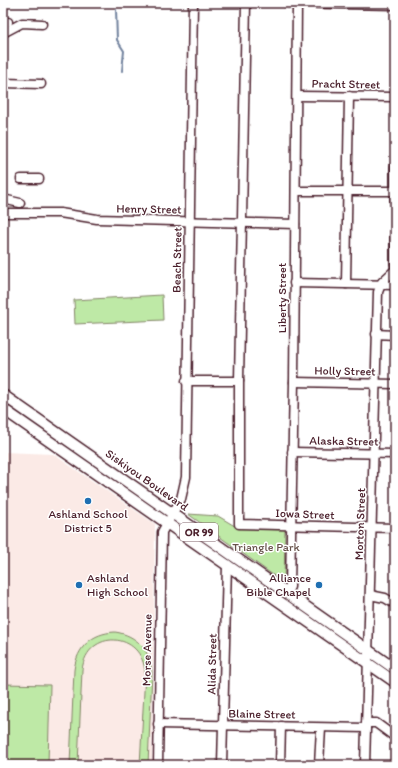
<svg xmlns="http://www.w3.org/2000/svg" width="398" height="768" viewBox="0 0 398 768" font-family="Itim,sans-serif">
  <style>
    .built { fill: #fbeae6 }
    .green { fill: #bee9a6; stroke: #848468 }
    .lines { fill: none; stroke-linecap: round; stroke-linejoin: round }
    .stream { stroke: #70819d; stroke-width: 2 }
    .minor-casing { stroke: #4a1f2b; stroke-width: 11 }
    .major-casing { stroke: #4a1f2b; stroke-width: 13 }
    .minor { stroke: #fff; stroke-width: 8 }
    .major { stroke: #fff; stroke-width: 10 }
    .poi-dot { fill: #1f6fb2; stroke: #fff; stroke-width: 1.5 }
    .labels { text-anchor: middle; stroke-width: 3; stroke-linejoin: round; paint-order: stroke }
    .shield { fill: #fff; stroke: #80626b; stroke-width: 1 }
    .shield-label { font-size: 11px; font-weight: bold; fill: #4a1f2b }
    .street-label { font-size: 12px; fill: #4a1f2b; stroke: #fff }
    .poi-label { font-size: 12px; fill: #4a1f2b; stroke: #fff }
    .park-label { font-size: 12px; fill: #67524a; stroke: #fff }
  </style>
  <rect width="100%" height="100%" fill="#fff"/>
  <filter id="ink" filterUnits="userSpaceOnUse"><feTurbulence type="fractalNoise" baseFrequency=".025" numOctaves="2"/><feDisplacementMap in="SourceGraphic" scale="8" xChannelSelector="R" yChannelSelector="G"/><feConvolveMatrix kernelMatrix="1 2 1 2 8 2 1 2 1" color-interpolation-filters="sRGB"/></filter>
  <g filter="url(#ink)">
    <path class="built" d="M3,452L53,454L155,524L152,765H3Z"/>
    <g class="green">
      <path d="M162,295L163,320L75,324L74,300Z"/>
      <path d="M188,514L218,516L238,528L285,529L284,583Z"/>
      <path d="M115,632C137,635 151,651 152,673L148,765H140L145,673C143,631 87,628 82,670L78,765H70L74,670C77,647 92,633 115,632Z"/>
      <path d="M3,684L50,685L48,765H3Z"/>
    </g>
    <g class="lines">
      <path class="stream" d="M116,9L117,40L124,51L122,71"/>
      <g class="minor-casing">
        <g id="minor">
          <path d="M246,3L239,381V524L395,528"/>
          <path d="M287,3L395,5"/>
          <path d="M3,22H8"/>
          <path d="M5,32L22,23L42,24"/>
          <path d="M3,83L41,84"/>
          <path d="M297,96L395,97"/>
          <path d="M395,166V264"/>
          <path d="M21,179H39"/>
          <path d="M296,191H394"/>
          <path d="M3,199L20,203"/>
          <path d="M3,213H60L97,219L295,224"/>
          <path d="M294,283L395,285"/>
          <path d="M346,284L349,96"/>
          <path d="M376,334L395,335"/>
          <path d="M186,381H239"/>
          <path d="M294,382L395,384"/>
          <path d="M292,452L395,454"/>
          <path d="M286,593L290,587L294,382L297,3"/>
          <path d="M370,595L385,598L395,604"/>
          <path d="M366,723H376L395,737"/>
          <path d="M158,724L366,728"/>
          <path d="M158,765L162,532L181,499L186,477L193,3"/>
          <path d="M222,765L227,564"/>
          <path d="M280,765L281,726"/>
          <path d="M319,765L321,728"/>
          <path d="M365,765L378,292L382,282L395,270"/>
        </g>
      </g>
      <g class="major-casing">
        <g id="major">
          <path d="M3,395L395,669"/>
          <path d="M3,409L395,682"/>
        </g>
      </g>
      <use href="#minor" class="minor"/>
      <use href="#major" class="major"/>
    </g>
  </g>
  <g class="poi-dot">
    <circle cx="88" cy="501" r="4"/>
    <circle cx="79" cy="585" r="4"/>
    <circle cx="319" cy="585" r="4"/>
  </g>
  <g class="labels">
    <rect class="shield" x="180" y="523" width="38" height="18" rx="3"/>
    <g class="shield-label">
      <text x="199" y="536">OR 99</text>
    </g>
    <g class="street-label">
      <text transform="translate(346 84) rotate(1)" y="4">Pracht Street</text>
      <text transform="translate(149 209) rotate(1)" y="4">Henry Street</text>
      <text transform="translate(177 260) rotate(-89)" y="4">Beach Street</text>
      <text transform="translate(282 298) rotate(-90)" y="4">Liberty Street</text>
      <text transform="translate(345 371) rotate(1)" y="4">Holly Street</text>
      <text transform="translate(344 441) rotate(1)" y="4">Alaska Street</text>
      <text transform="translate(147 480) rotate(35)" y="4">Siskiyou Boulevard</text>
      <text transform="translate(305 514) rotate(2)" y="4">Iowa Street</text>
      <text transform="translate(360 524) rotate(-88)" y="4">Morton Street</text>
      <text transform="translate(147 650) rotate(-89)" y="4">Morse Avenue</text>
      <text transform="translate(212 664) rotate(-89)" y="4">Alida Street</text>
      <text transform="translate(262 714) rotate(1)" y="4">Blaine Street</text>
    </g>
    <g class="poi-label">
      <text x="88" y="518">Ashland School<tspan x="88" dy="14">District 5</tspan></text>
      <text x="87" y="582" text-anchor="start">Ashland<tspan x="87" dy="14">High School</tspan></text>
      <text x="311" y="582" text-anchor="end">Alliance<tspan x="311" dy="14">Bible Chapel</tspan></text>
    </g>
    <g class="park-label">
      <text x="266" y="551">Triangle Park</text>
    </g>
  </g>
  <rect width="398" height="768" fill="none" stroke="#fff" stroke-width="16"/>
  <rect x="8" y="8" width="382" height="752" fill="none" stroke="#4a1f2b" stroke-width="1.5" filter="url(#ink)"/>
</svg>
